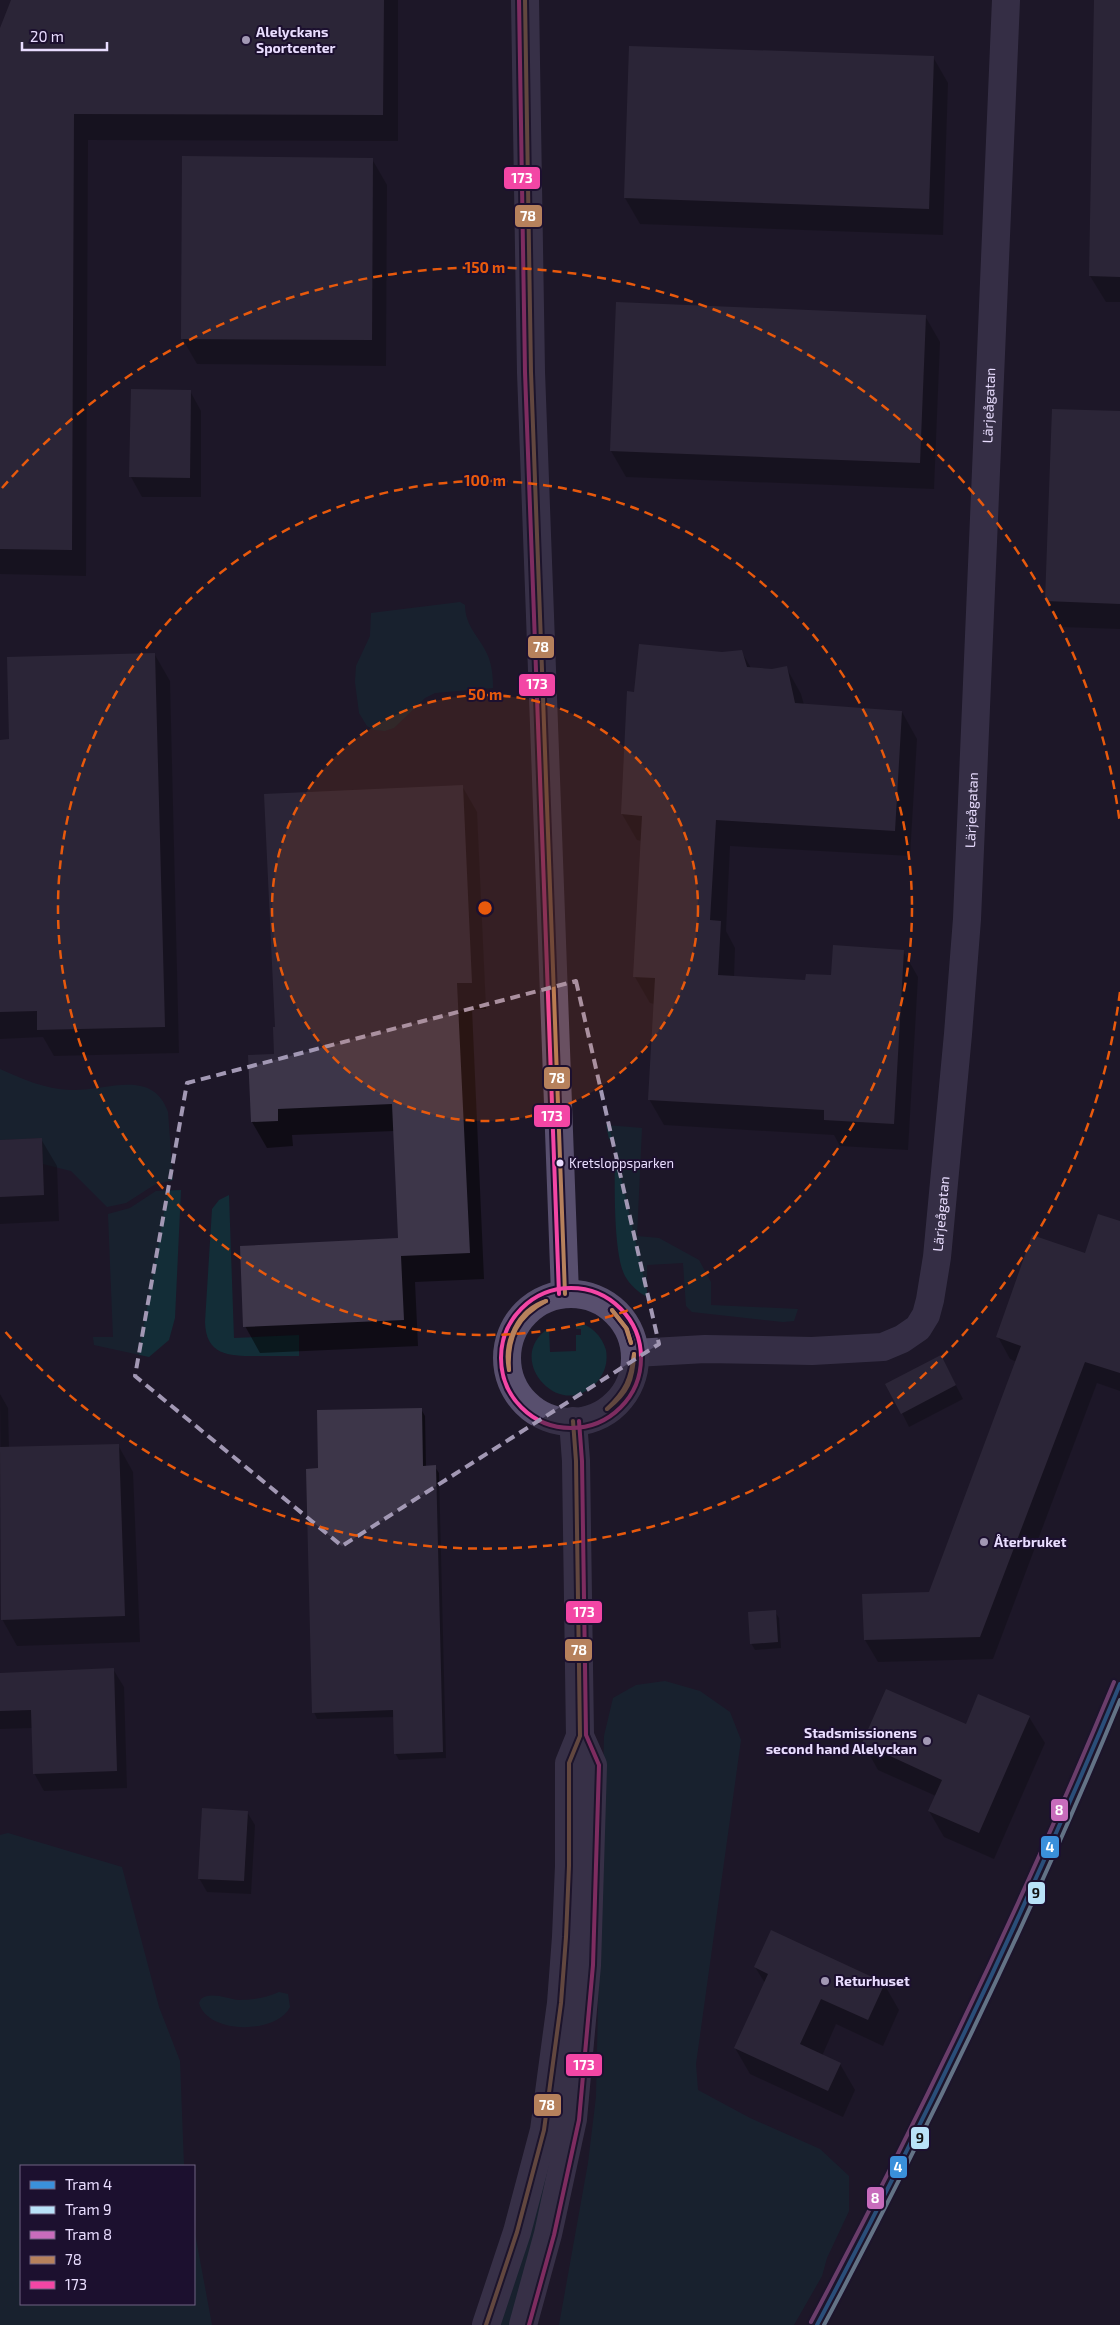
<svg xmlns="http://www.w3.org/2000/svg" width="1120" height="2325" viewBox="0 0 1120 2325" font-family="'Exo 2',sans-serif">
  <style>
    .green { fill: #132d37 }
    .shadow { fill: #0007 }
    .building { fill: #3d3649 }
    .lines { fill: none; stroke-linecap: round; stroke-linejoin: round }
    .street { stroke: #534b69; stroke-width: 28 }
    .secondary { stroke: #584f6e; stroke-width: 28 }
    .bus-1-casing { stroke: #1c102f; stroke-width: 8 }
    .bus-2-casing { stroke: #1c102f; stroke-width: 8 }
    .bus-1 { stroke: #b6815c; stroke-width: 4 }
    .bus-2 { stroke: #f346a5; stroke-width: 4 }
    .tram-1-casing { stroke: #1c102f; stroke-width: 8 }
    .tram-2-casing { stroke: #1c102f; stroke-width: 8 }
    .tram-3-casing { stroke: #1c102f; stroke-width: 8 }
    .tram-1 { stroke: #3a90db; stroke-width: 4 }
    .tram-2 { stroke: #b9e2f8; stroke-width: 4 }
    .tram-3 { stroke: #c86cbc; stroke-width: 4 }
    .marked { fill: none; stroke: #a298b4; stroke-width: 4; stroke-dasharray: 10 6; stroke-linejoin: round }
    .ring { fill: none; stroke: #e8590c; stroke-width: 2.5; stroke-dasharray: 9 6 }
    .poi-dot { fill: #a298b4; stroke: #1c102f; stroke-width: 2 }
    .bus-dot { fill: #e9ddff; stroke: #1c102f; stroke-width: 2 }
    .labels { text-anchor: middle; stroke-width: 4; stroke-linejoin: round; paint-order: stroke }
    .bus-label { font-size: 13px; fill: #e9ddff; stroke: #1c102f; text-anchor: start }
    .poi-label { font-size: 14px; font-weight: bold; fill: #e9ddff; stroke: #1c102f; text-anchor: start }
    .street-label { font-size: 14px; fill: #e9ddff; stroke: #1c102f }
    .centre { fill: #e8590c; stroke: #1c102f; stroke-width: 2.5 }
    .ring-label { font-size: 15px; text-anchor: middle; font-weight: bold; fill: #e8590c; stroke: #1c102f; stroke-width: 4; stroke-linejoin: round; paint-order: stroke }
    .line-badge { stroke: #1c102f; stroke-width: 2 }
    .badge-label { font-size: 14px; text-anchor: middle; font-weight: bold; fill: #fff }
    .pale-badge-label { font-size: 14px; text-anchor: middle; font-weight: bold; fill: #111 }
  </style>
  <rect width="100%" height="100%" fill="#1d1728"/>
  <g class="green">
    <path d="M460,602L465,605C465,627 480,637 488,656C492,666 493,677 493,688L435,693L425,698L394,728L385,731L374,730L367,726L359,713L355,682L356,666L370,636L371,613Z"/>
    <path d="M0,1069C22,1079 45,1089 70,1090C105,1092 152,1067 168,1112L173,1180L154,1185L126,1203L107,1207L71,1171L43,1164L42,1138L0,1140Z"/>
    <path d="M606,1125L642,1128L637,1236L659,1238L699,1260L711,1282V1305L798,1309L794,1321L783,1322L692,1312L686,1306L683,1263L647,1265V1297C638,1292 630,1285 625,1276C612,1251 615,1171 615,1140L609,1139Z"/>
    <path d="M181,1190L175,1318L169,1340L149,1357L94,1345L93,1337H113L108,1214L130,1208L156,1191Z"/>
    <path d="M229,1195L234,1338L299,1335V1356C285,1356 270,1356 255,1356C228,1356 206,1355 205,1322L212,1209L219,1200Z"/>
    <path d="M577,1322C591,1325 602,1336 606,1350C608,1362 605,1373 597,1382C561,1424 502,1358 549,1328L550,1352L576,1351V1335H581V1329H576Z"/>
    <path d="M665,1681L700,1691L730,1712L741,1740L696,2064L698,2090L750,2118L820,2149L849,2176V2211L827,2258L822,2276L794,2325H559L588,2163L596,2097L604,1736L613,1698L636,1685Z"/>
    <path d="M8,1833L122,1867L159,2007L180,2061L184,2166H21V2304H194V2228L212,2325H0V1835Z"/>
    <path d="M279,1992L288,1994L290,2007C277,2034 208,2035 199,2003L201,1999C211,1991 227,1999 239,2000C253,2000 266,1998 279,1992Z"/>
    <path d="M549,2142L557,2144L514,2325H496Z"/>
  </g>
  <g class="shadow">
    <path d="M12,0H398V141L88,140L86,576L0,574V30Z"/>
    <path d="M1095,0H1120V302H1106L1090,276Z"/>
    <path d="M630,47L933,57L948,83L943,235L640,224L625,198Z"/>
    <path d="M372,159L387,185L386,366L197,364L182,338Z"/>
    <path d="M925,316L940,342L934,489L626,477L611,451Z"/>
    <path d="M190,391L201,411V497H142L131,477Z"/>
    <path d="M1120,413V629L1061,627L1046,601Z"/>
    <path d="M741,651L751,668L772,670L786,667L801,694L804,705L902,712L917,739L910,856L730,846L726,931L735,948L734,977L806,981L832,976L903,951L918,977L908,1150L840,1146L834,1135L664,1125L649,1099L655,1004L650,1003L635,977L642,841L637,840L622,814L635,694L722,653Z"/>
    <path d="M155,655L170,681L179,1053L54,1056L43,1037L0,1039V741H10Z"/>
    <path d="M462,786L477,812L486,1009H472L484,1279L415,1282L418,1346L260,1353L245,1326L399,1239L394,1131L292,1135L293,1146L267,1148L252,1122L276,1055Z"/>
    <path d="M41,1139L57,1166L59,1221L0,1224V1141Z"/>
    <path d="M1120,1222V1391L1097,1383L993,1659L878,1662L865,1640L930,1593L1017,1362L1010,1359L998,1337Z"/>
    <path d="M948,1370L963,1399L909,1427L902,1413Z"/>
    <path d="M0,1394L8,1408L9,1448L118,1445L133,1472L140,1642L17,1646L2,1619Z"/>
    <path d="M421,1409L425,1416L426,1467H435L439,1473L446,1758L399,1760L395,1753L394,1717L317,1719L314,1712L319,1470Z"/>
    <path d="M775,1612L779,1618L781,1648L755,1650L751,1643Z"/>
    <path d="M113,1669L124,1687L127,1788L44,1791L34,1773L32,1728L0,1729V1674Z"/>
    <path d="M1029,1717L1045,1743L994,1859L944,1837L929,1811L936,1796L878,1770L863,1743L967,1725Z"/>
    <path d="M247,1812L255,1825L251,1894L207,1892L199,1878Z"/>
    <path d="M755,1967L884,1984L899,2010L883,2046L836,2024L822,2056L840,2064L855,2090L843,2117L750,2074L735,2048L765,1983Z"/>
  </g>
  <g class="building">
    <path d="M11,0H384L383,115L74,114L72,550L0,549V28Z"/>
    <path d="M1094,0H1120V277L1089,276Z"/>
    <path d="M629,46L934,56L929,209L624,198Z"/>
    <path d="M182,156L373,158L372,340L181,339Z"/>
    <path d="M616,302L926,315L920,463L610,451Z"/>
    <path d="M131,389L191,390L190,478L129,477Z"/>
    <path d="M1052,409L1120,411V604L1045,601Z"/>
    <path d="M639,644L722,652L742,650L747,667L772,669L787,666L795,703L902,711L895,831L716,820L710,920L721,921L718,975L805,980L806,974L831,975L833,945L904,950L894,1124L824,1120V1110L648,1100L655,978L633,977L642,816L621,814L627,691L634,692Z"/>
    <path d="M155,653L165,1027L37,1030V1011L0,1012V740L9,739L7,657Z"/>
    <path d="M463,785L472,983H457L470,1253L401,1256L404,1320L243,1327L240,1246L398,1238L392,1104L278,1109V1121L251,1122L248,1055L274,1054L273,1027H275L264,794Z"/>
    <path d="M42,1138L44,1195L0,1197V1140Z"/>
    <path d="M1098,1214L1120,1221V1373L1085,1362L980,1637L864,1640L862,1594L929,1592L1021,1346L996,1337L1032,1235L1085,1253Z"/>
    <path d="M941,1355L956,1385L901,1414L885,1384Z"/>
    <path d="M422,1408L423,1466L436,1465L443,1752L394,1754L393,1710L312,1713L306,1469L318,1468L317,1410Z"/>
    <path d="M119,1444L125,1616L1,1620L0,1447Z"/>
    <path d="M776,1610L778,1642L750,1644L748,1612Z"/>
    <path d="M114,1668L117,1771L33,1774L31,1710L0,1711V1673Z"/>
    <path d="M886,1689L966,1724L978,1694L1030,1716L979,1833L928,1811L942,1780L862,1743Z"/>
    <path d="M202,1808L248,1811L244,1881L198,1879Z"/>
    <path d="M771,1930L885,1983L868,2020L821,1999L800,2044L841,2063L828,2091L734,2048L768,1974L754,1967Z"/>
  </g>
  <g class="lines">
    <path class="street" id="s1" d="M635,1353L705,1349L812,1351L883,1347L902,1339L918,1328L926,1315L930,1300L937,1257L958,1034L967,919L1006,0"/>
    <g class="secondary">
      <path d="M525,0L531,372L565,1294"/>
      <circle cx="571" cy="1358" r="64"/>
      <path d="M486,2325L517,2232L544,2130L561,2003L566,1937L569,1866V1763L580,1736"/>
      <path d="M523,2325L548,2234L573,2119L587,1965L593,1765L580,1736L576,1461L573,1421"/>
    </g>
    <g class="bus-1-casing">
      <g id="bus-1">
        <path d="M525,0L531,372L565,1294"/>
        <path d="M612,1310L627,1329L631,1343"/>
        <path d="M612,1310L626,1328L631,1343"/>
        <path d="M509,1370C503,1342 518,1310 546,1301"/>
        <path d="M509,1370C507,1338 517,1316 546,1301"/>
        <path d="M607,1409C626,1391 631,1379 634,1354"/>
        <path d="M607,1409C628,1393 633,1380 634,1354"/>
        <path d="M486,2325L517,2232L544,2130L561,2003L566,1937L569,1866V1763L580,1736L576,1461L573,1421"/>
      </g>
    </g>
    <g class="bus-2-casing">
      <g id="bus-2">
        <path d="M519,0L525,372L559,1294"/>
        <circle cx="571" cy="1358" r="70"/>
        <path d="M529,2325L554,2235L579,2120L593,1965L599,1765L586,1735L582,1461L579,1421"/>
      </g>
    </g>
    <use href="#bus-1" class="bus-1"/>
    <use href="#bus-2" class="bus-2"/>
    <g class="tram-1-casing">
      <path id="tram-1" d="M817,2325C928,2116 1029,1903 1120,1684"/>
    </g>
    <g class="tram-2-casing">
      <path id="tram-2" d="M824,2325C932,2121 1032,1914 1120,1700"/>
    </g>
    <g class="tram-3-casing">
      <path id="tram-3" d="M811,2322C922,2113 1024,1900 1114,1682"/>
    </g>
    <use href="#tram-1" class="tram-1"/>
    <use href="#tram-2" class="tram-2"/>
    <use href="#tram-3" class="tram-3"/>
  </g>
  <path d="M0 0H1120V2325H0ZM576,981L659,1344L342,1546L135,1376L187,1083Z" fill="#1d1728" fill-opacity=".55" fill-rule="evenodd"/>
  <path class="marked" d="M576,981L659,1344L342,1546L135,1376L187,1083Z"/>
  <circle cx="485" cy="908" r="213" fill="#e8590c" fill-opacity=".12"/>
  <g class="ring">
    <circle cx="485" cy="908" r="213"/>
    <circle cx="485" cy="908" r="427"/>
    <path d="M1120 992A640 640 0 0 1 2 1328M2 488A640 640 0 0 1 1120 824"/>
  </g>
  <g class="poi-dot">
    <circle cx="246" cy="40" r="5"/>
    <circle cx="984" cy="1542" r="5"/>
    <circle cx="927" cy="1741" r="5"/>
    <circle cx="825" cy="1981" r="5"/>
  </g>
  <circle class="bus-dot" cx="560" cy="1163" r="4.5"/>
  <g class="labels">
    <g class="bus-label">
      <text x="569" y="1168">Kretsloppsparken</text>
    </g>
    <g class="poi-label">
      <text x="256" y="37">Alelyckans<tspan x="256" dy="16">Sportcenter</tspan></text>
      <text x="994" y="1547">Återbruket</text>
      <text x="917" y="1738" text-anchor="end">Stadsmissionens<tspan x="917" dy="16">second hand Alelyckan</tspan></text>
      <text x="835" y="1986">Returhuset</text>
    </g>
    <g class="street-label">
      <text dy="5" stroke="none"><textPath href="#s1" startOffset="1216">Lärjeågatan</textPath></text>
      <text dy="5" stroke="none"><textPath href="#s1" startOffset="811">Lärjeågatan</textPath></text>
      <text dy="5" stroke="none"><textPath href="#s1" startOffset="406">Lärjeågatan</textPath></text>
    </g>
  </g>
  <circle cx="485" cy="908" r="8" class="centre"/>
  <g class="ring-label">
    <text x="485" y="273">150 m</text>
    <text x="485" y="486">100 m</text>
    <text x="485" y="700">50 m</text>
  </g>
  <g class="line-badge">
    <rect x="503" y="166" width="38" height="24" rx="5" fill="#f346a5"/>
    <rect x="514" y="204" width="29" height="24" rx="5" fill="#b6815c"/>
    <rect x="527" y="635" width="28" height="24" rx="5" fill="#b6815c"/>
    <rect x="518" y="673" width="38" height="24" rx="5" fill="#f346a5"/>
    <rect x="543" y="1066" width="28" height="24" rx="5" fill="#b6815c"/>
    <rect x="533" y="1104" width="38" height="24" rx="5" fill="#f346a5"/>
    <rect x="565" y="1600" width="38" height="24" rx="5" fill="#f346a5"/>
    <rect x="564" y="1638" width="29" height="24" rx="5" fill="#b6815c"/>
    <rect x="1050" y="1798" width="19" height="24" rx="5" fill="#c86cbc"/>
    <rect x="1040" y="1835" width="20" height="24" rx="5" fill="#3a90db"/>
    <rect x="1027" y="1881" width="19" height="24" rx="5" fill="#b9e2f8"/>
    <rect x="565" y="2053" width="38" height="24" rx="5" fill="#f346a5"/>
    <rect x="533" y="2093" width="29" height="24" rx="5" fill="#b6815c"/>
    <rect x="910" y="2126" width="20" height="24" rx="5" fill="#b9e2f8"/>
    <rect x="889" y="2155" width="19" height="24" rx="5" fill="#3a90db"/>
    <rect x="866" y="2186" width="19" height="24" rx="5" fill="#c86cbc"/>
  </g>
  <g class="badge-label">
    <text x="522" y="183">173</text>
    <text x="528" y="221">78</text>
    <text x="541" y="652">78</text>
    <text x="537" y="689">173</text>
    <text x="557" y="1083">78</text>
    <text x="552" y="1121">173</text>
    <text x="584" y="1617">173</text>
    <text x="579" y="1655">78</text>
    <text x="1059" y="1815">8</text>
    <text x="1050" y="1852">4</text>
    <text x="584" y="2070">173</text>
    <text x="547" y="2110">78</text>
    <text x="898" y="2172">4</text>
    <text x="875" y="2203">8</text>
  </g>
  <g class="pale-badge-label">
    <text x="1036" y="1898">9</text>
    <text x="920" y="2143">9</text>
  </g>
  <rect x="20" y="2165" width="175" height="140" fill="#1c102f" stroke="#6e6282"/>
  <rect x="30" y="2181" width="25" height="8" fill="#3a90db" stroke="#6e6282"/>
  <text x="65" y="2190" font-size="15" fill="#e9ddff">Tram 4</text>
  <rect x="30" y="2206" width="25" height="8" fill="#b9e2f8" stroke="#6e6282"/>
  <text x="65" y="2215" font-size="15" fill="#e9ddff">Tram 9</text>
  <rect x="30" y="2231" width="25" height="8" fill="#c86cbc" stroke="#6e6282"/>
  <text x="65" y="2240" font-size="15" fill="#e9ddff">Tram 8</text>
  <rect x="30" y="2256" width="25" height="8" fill="#b6815c" stroke="#6e6282"/>
  <text x="65" y="2265" font-size="15" fill="#e9ddff">78</text>
  <rect x="30" y="2281" width="25" height="8" fill="#f346a5" stroke="#6e6282"/>
  <text x="65" y="2290" font-size="15" fill="#e9ddff">173</text>
  <path d="M22 42v8h85v-8" fill="none" stroke="#e9ddff" stroke-width="2.5"/>
  <text x="30" y="42" font-size="15" fill="#e9ddff" stroke="#1c102f" stroke-width="4" paint-order="stroke">20 m</text>
</svg>
